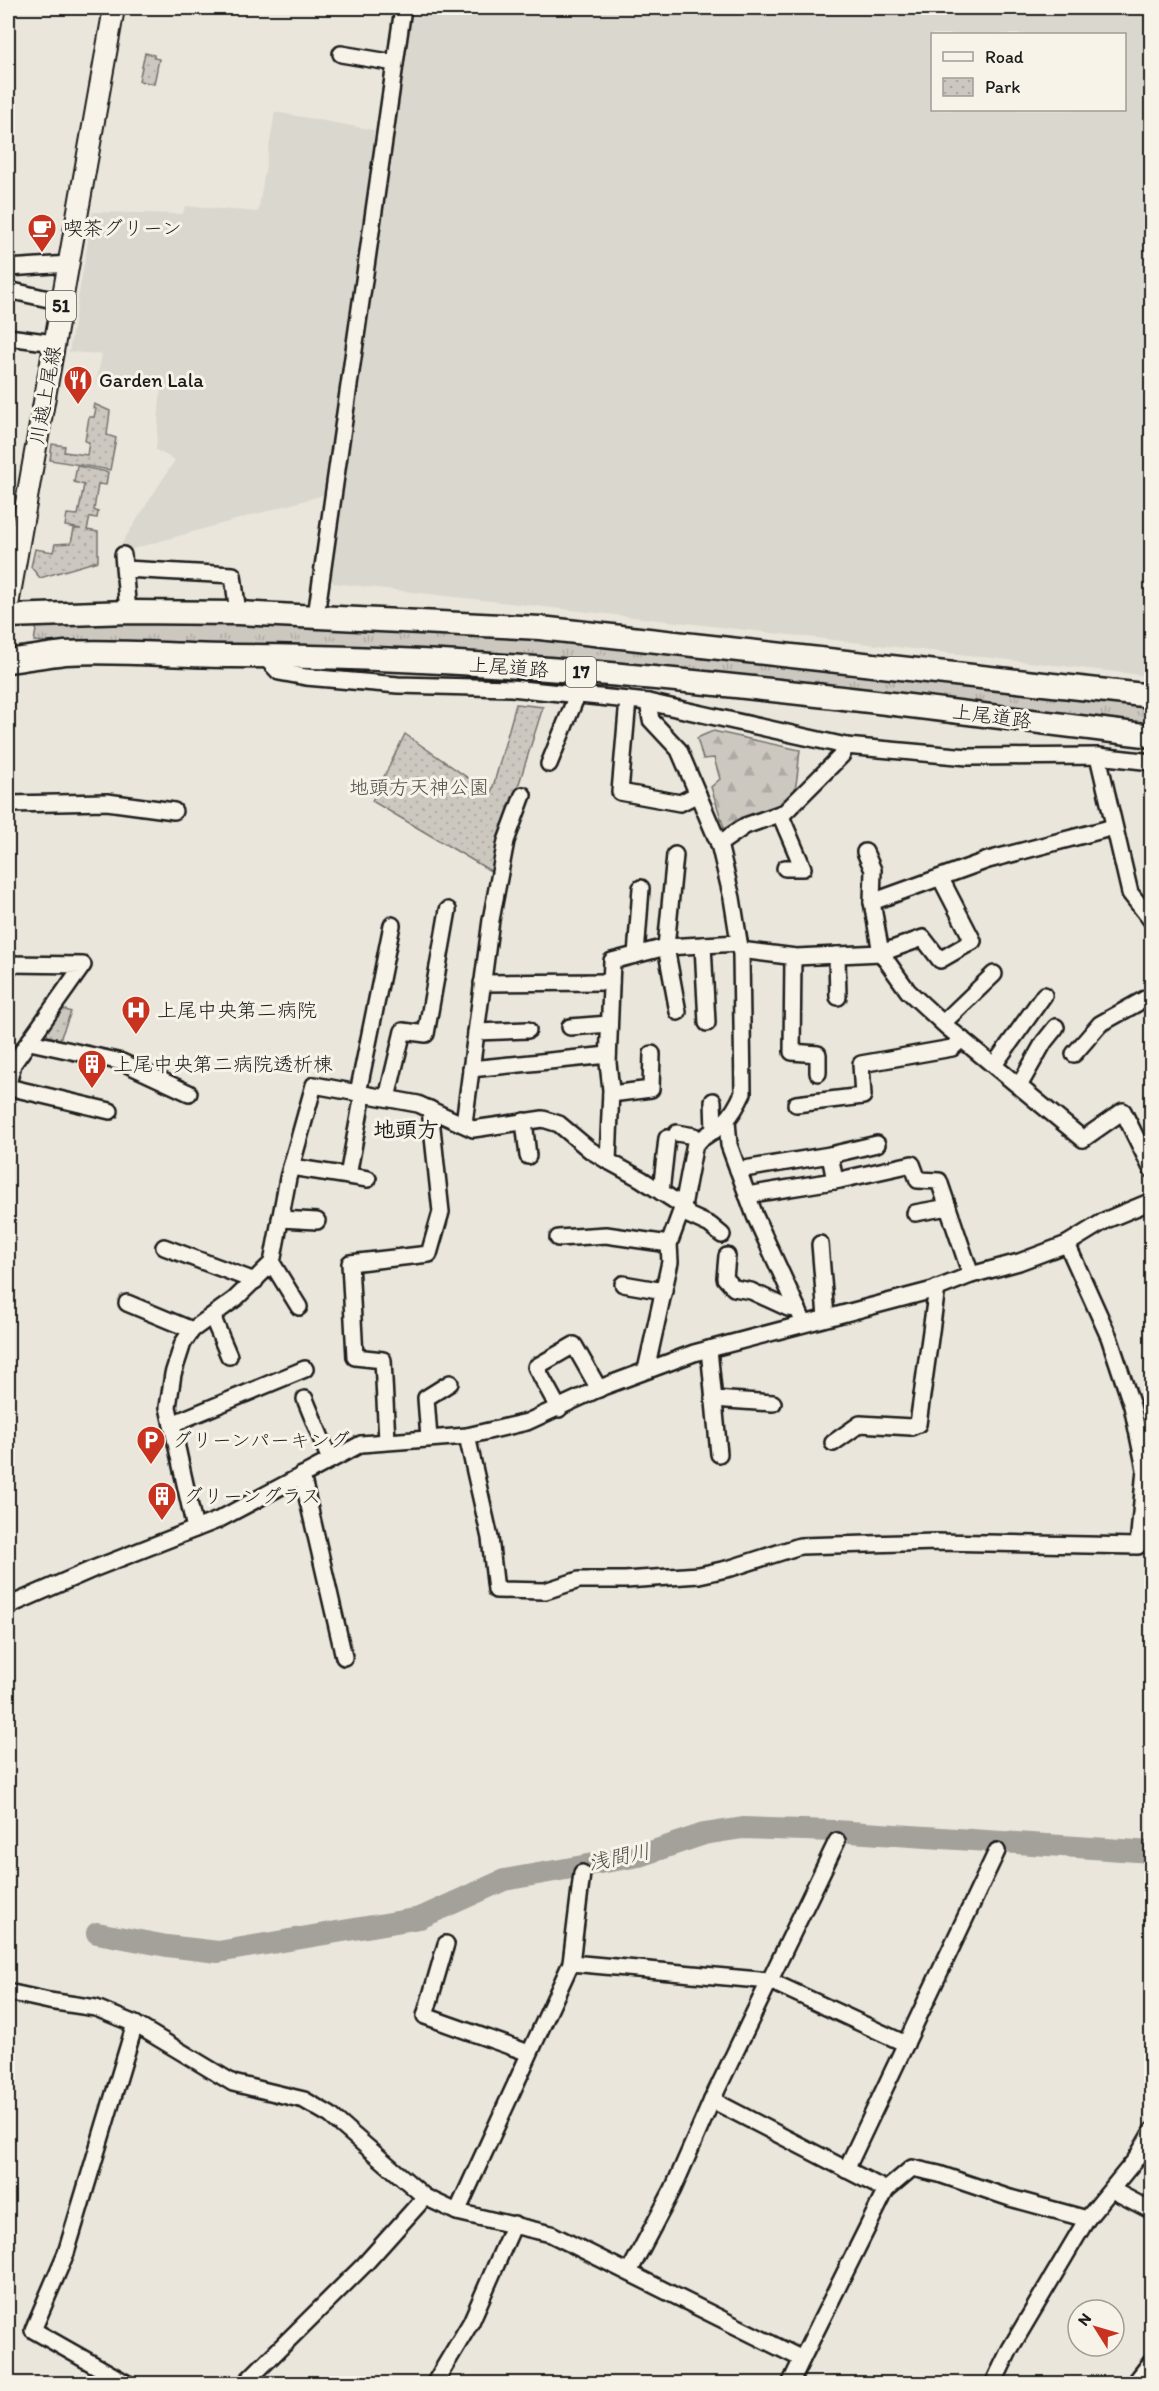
<svg xmlns="http://www.w3.org/2000/svg" width="1159" height="2391" viewBox="0 0 1159 2391" font-family="Itim,'Klee One',sans-serif">
  <style>
    .built { fill: #dad7ce; fill-rule: evenodd }
    .grass { fill: url(#grass-tufts); stroke: #74726e; stroke-width: 1.5 }
    .forest { fill: url(#forest-firs); stroke: #74726e; stroke-width: 1.5 }
    .park { fill: url(#park-dots); stroke: #74726e; stroke-width: 1.5 }
    .lines { fill: none; stroke-linecap: round; stroke-linejoin: round }
    .river { stroke: #a3a19a; stroke-width: 22 }
    .minor-casing { stroke: #1c1c1c; stroke-width: 20 }
    .major-casing { stroke: #1c1c1c; stroke-width: 24 }
    .highway-casing { stroke: #1c1c1c; stroke-width: 27 }
    .minor { stroke: #f7f3e8; stroke-width: 15 }
    .major { stroke: #f7f3e8; stroke-width: 20 }
    .highway { stroke: #f7f3e8; stroke-width: 22 }
    .labels { text-anchor: middle; stroke-width: 6; stroke-linejoin: round; paint-order: stroke }
    .shield { fill: #f7f3e8; stroke: #5e5c59; stroke-width: 1.5 }
    .shield-label { font-size: 18px; font-weight: bold; fill: #1c1c1c }
    .poi-label { font-size: 20px; fill: #1c1c1c; stroke: #f7f3e8; text-anchor: start }
    .street-label { font-size: 20px; fill: #1c1c1c; stroke: #f7f3e8 }
    .park-label { font-size: 20px; fill: #51504d; stroke: #f7f3e8 }
    .water-label { font-size: 21px; font-style: italic; fill: #52514e; stroke: #f7f3e8 }
    .quarter-label { font-size: 22px; font-weight: bold; fill: #1c1c1c; stroke: #f7f3e8 }
  </style>
  <defs>
    <pattern id="grass-tufts" width="24" height="20" patternUnits="userSpaceOnUse" patternTransform="scale(1.5)"><rect width="24" height="20" fill="#ccc8c0"/><path d="M3 7l-1-3M5 7V3M7 7l1-3M15 17l-1-3M17 17v-4M19 17l1-3" fill="none" stroke="#afaba4"/></pattern>
    <pattern id="forest-firs" width="22" height="20" patternUnits="userSpaceOnUse" patternTransform="scale(1.5)"><rect width="22" height="20" fill="#ccc8c0"/><path d="M5 1l3.5 6h-7zM16 11l3.5 6h-7z" fill="#afaba4"/></pattern>
    <pattern id="park-dots" width="8" height="8" patternUnits="userSpaceOnUse" patternTransform="scale(1.5)"><rect width="8" height="8" fill="#ccc8c0"/><path d="M2 2h.1M6 6h.1" fill="none" stroke="#afaba4" stroke-width="1.8" stroke-linecap="round"/></pattern>
  </defs>
  <rect width="100%" height="100%" fill="#eae6dc"/>
  <filter id="ink" filterUnits="userSpaceOnUse"><feTurbulence type="fractalNoise" baseFrequency=".0167" numOctaves="2"/><feDisplacementMap in="SourceGraphic" scale="12" xChannelSelector="R" yChannelSelector="G"/><feConvolveMatrix kernelMatrix="1 2 1 2 8 2 1 2 1" color-interpolation-filters="sRGB"/></filter>
  <g filter="url(#ink)">
    <g class="built">
      <path d="M409,8H1151V676L333,583L326,573ZM932,34H1124V110H932Z"/>
      <path d="M275,112L374,130L375,145L364,242L327,494L115,554L175,460L156,450L161,386L96,383L102,354L69,352L93,212L183,214L185,206L258,212Z"/>
    </g>
    <path class="grass" d="M228,621L502,635L1151,704V728L902,696L34,641L37,624Z"/>
    <path class="forest" d="M713,731L800,750C798,764 798,780 794,793C788,810 742,822 725,831L711,787L720,779L714,758L703,759L697,738Z"/>
    <g class="park">
      <path d="M145,53L154,55V58L159,59L154,84L139,81Z"/>
      <path d="M94,404L110,411L107,435L116,438L110,470L50,460L52,444L65,446L64,452L87,455L89,442L85,441L89,417H94L96,409L93,408Z"/>
      <path d="M77,466L108,472L106,485L98,484L94,510L98,512L97,518L90,517L87,530L98,532V561L40,578L31,567L35,549L53,552L55,544L71,543L74,529H81L65,526L67,514L78,515L84,485L74,482Z"/>
      <path d="M516,704L543,707L501,841L494,873L372,801L405,734L491,794Z"/>
      <path d="M61,1008L71,1012L60,1039L48,1036L46,1031Z"/>
    </g>
    <g class="lines">
      <path class="river" d="M97,1933L167,1946L218,1952L420,1918L504,1880L639,1856L704,1834L743,1828L835,1831L1152,1852"/>
      <g class="minor-casing">
        <g id="minor">
          <path d="M341,54L395,63"/>
          <path d="M8,268L69,264"/>
          <path d="M8,290L62,302"/>
          <path d="M8,337L54,343"/>
          <path d="M123,555L128,612"/>
          <path d="M125,569L233,575L238,613"/>
          <path d="M316,616L403,8"/>
          <path d="M264,656L279,672L306,677L398,685L511,688L648,702L846,746L968,757L1098,756L1152,762"/>
          <path d="M628,700L620,792L680,803L698,794"/>
          <path d="M648,702L651,720L679,750L719,844L745,826L785,812L842,755L846,746"/>
          <path d="M1098,756L1130,893L1152,921"/>
          <path d="M549,764L577,695"/>
          <path d="M8,804L107,802L174,811"/>
          <path d="M780,814L803,868H785"/>
          <path d="M865,852L873,870L872,902L881,953L908,991L947,1027L1083,1139L1123,1111L1152,1170"/>
          <path d="M675,855L666,947L678,1012"/>
          <path d="M872,902L988,860L1114,827"/>
          <path d="M703,945L707,1023"/>
          <path d="M740,950L796,957L881,953L923,938L940,960L973,941L941,879"/>
          <path d="M636,955L641,888"/>
          <path d="M837,955L838,997"/>
          <path d="M793,957L792,1052L818,1054V1073"/>
          <path d="M8,964L83,965L13,1064L8,1084"/>
          <path d="M482,983L611,982"/>
          <path d="M943,1023L994,974"/>
          <path d="M570,1027L609,1024"/>
          <path d="M476,1032L528,1030"/>
          <path d="M30,1042L122,1062L189,1093"/>
          <path d="M1074,1054L1100,1024L1152,995"/>
          <path d="M994,1065L1044,995"/>
          <path d="M471,1069L608,1055"/>
          <path d="M1019,1086L1044,1042L1056,1027"/>
          <path d="M8,1087L110,1111"/>
          <path d="M358,1093L392,925"/>
          <path d="M611,1094L651,1089L652,1054"/>
          <path d="M387,1098L403,1031L426,1034L448,910"/>
          <path d="M713,1101L714,1131"/>
          <path d="M796,1104L863,1096L861,1064L952,1048L962,1039"/>
          <path d="M524,1121L528,1156"/>
          <path d="M727,1121L729,1145L755,1216L804,1323"/>
          <path d="M464,1123L491,920L506,841L523,795"/>
          <path d="M677,1133L694,1136L699,1141"/>
          <path d="M830,1155L877,1144"/>
          <path d="M291,1167L368,1179"/>
          <path d="M738,1170L830,1155L835,1181"/>
          <path d="M348,1176L363,1094"/>
          <path d="M661,1192L667,1138"/>
          <path d="M747,1195L840,1180L912,1164L918,1180L939,1181L971,1275"/>
          <path d="M915,1213L948,1207"/>
          <path d="M280,1219L317,1221"/>
          <path d="M722,1235L710,1225L688,1215L683,1206L641,1179L608,1161L611,1090L608,1063L612,961L666,947L739,943"/>
          <path d="M558,1238L606,1235L669,1244"/>
          <path d="M820,1244L826,1317"/>
          <path d="M164,1247L255,1281"/>
          <path d="M727,1256L725,1278L734,1288L751,1291L788,1308L798,1309"/>
          <path d="M272,1263L299,1307"/>
          <path d="M623,1284L664,1291"/>
          <path d="M127,1303L192,1330"/>
          <path d="M212,1316L229,1356"/>
          <path d="M709,1349L719,1454"/>
          <path d="M646,1370L670,1262L669,1244L683,1206L695,1143C721,1126 730,1122 743,1093L741,954L732,898L719,844"/>
          <path d="M305,1399L330,1460"/>
          <path d="M713,1399L773,1403"/>
          <path d="M559,1409L536,1367L574,1345L599,1389"/>
          <path d="M172,1424L305,1369"/>
          <path d="M467,1436L490,1538L496,1590L545,1591L579,1580H625L699,1575L731,1568L800,1546L936,1542L1138,1546L1145,1469L1132,1406L1109,1337L1067,1244"/>
          <path d="M429,1438L426,1398L450,1383"/>
          <path d="M387,1441L383,1360L355,1357L350,1263L429,1254L441,1212L430,1109"/>
          <path d="M833,1443L860,1424L911,1427L918,1424L937,1288"/>
          <path d="M302,1475L344,1657"/>
          <path d="M195,1529L168,1407L173,1374L183,1343L192,1330L235,1299L272,1263L288,1178L314,1085L418,1104L473,1129L543,1119L559,1124L590,1150L608,1161"/>
          <path d="M8,1606L93,1569L218,1520L361,1444L467,1436L527,1422L605,1386L694,1353L933,1290L971,1275L1019,1262L1067,1244L1106,1220L1152,1201"/>
          <path d="M446,1944L425,2016L529,2053"/>
          <path d="M571,1963L770,1981L906,2044"/>
          <path d="M8,1992L49,2001L96,2008L135,2024L233,2083L304,2100L330,2115L425,2197L457,2212L571,1963L582,1873"/>
          <path d="M712,2100L886,2190"/>
          <path d="M846,2170L997,1851"/>
          <path d="M1112,2190L1152,2211"/>
          <path d="M457,2212L551,2234L802,2359L790,2384"/>
          <path d="M629,2272L673,2189L712,2100L837,1841"/>
          <path d="M802,2359L886,2190L912,2168L939,2174L1010,2198L1087,2219"/>
          <path d="M128,2384L33,2330L66,2253L135,2024"/>
          <path d="M244,2384L364,2265L425,2197"/>
          <path d="M434,2384L471,2322L514,2224"/>
          <path d="M993,2384L1010,2349L1087,2219L1136,2159L1152,2131"/>
          <path d="M1134,2384L1152,2361"/>
        </g>
      </g>
      <g class="major-casing">
        <path id="major" d="M8,605L114,8"/>
      </g>
      <g class="highway-casing">
        <g id="highway">
          <path d="M8,616L128,612L238,613L540,628L1152,696"/>
          <path d="M8,661C26,659 46,655 65,653C120,650 176,656 232,656C540,656 846,698 1152,736"/>
        </g>
      </g>
      <use href="#minor" class="minor"/>
      <use href="#major" class="major"/>
      <use href="#highway" class="highway"/>
    </g>
  </g>
  <defs>
    <g id="cafe-pin" transform="scale(1.5)"><path d="M0 17L-7.5 6A9.5 9.5 0 1 1 7.5 6Z" fill="#c8321e" stroke="#f7f3e8"/><path d="M-5.5-4.5H6V0H3Q3 3.5 0 3.5H-2.5Q-5.5 3.5-5.5 0ZM3-3.2v2h1.7v-2ZM-6 4.5H4V6H-6Z" fill="#fff"/></g>
    <g id="restaurant-pin" transform="scale(1.5)"><path d="M0 17L-7.5 6A9.5 9.5 0 1 1 7.5 6Z" fill="#c8321e" stroke="#f7f3e8"/><path d="M-5-6h1v4h1v-4h1v4h1v-4h1v5L-1.5 .5V6h-2V.5L-5-1ZM5-6V6H3V1.5H1.5Q1.5-4 5-6Z" fill="#fff"/></g>
    <g id="hospital-pin" transform="scale(1.5)"><path d="M0 17L-7.5 6A9.5 9.5 0 1 1 7.5 6Z" fill="#c8321e" stroke="#f7f3e8"/><path d="M-5-5h3v3.5h4V-5h3V5h-3V1.5h-4V5h-3Z" fill="#fff"/></g>
    <g id="building-pin" transform="scale(1.5)"><path d="M0 17L-7.5 6A9.5 9.5 0 1 1 7.5 6Z" fill="#c8321e" stroke="#f7f3e8"/><path d="M-4-6H4V6H1V3H-1V6H-4ZM-2.5-4.3h1.7v1.8h-1.7ZM.8-4.3h1.7v1.8H.8ZM-2.5-1h1.7V.8h-1.7ZM.8-1h1.7V.8H.8Z" fill="#fff"/></g>
    <g id="parking-pin" transform="scale(1.5)"><path d="M0 17L-7.5 6A9.5 9.5 0 1 1 7.5 6Z" fill="#c8321e" stroke="#f7f3e8"/><path d="M-3.5-5.5H1a3.5 3.5 0 0 1 0 7H-1V5.5H-3.5ZM-1-3.4V-.6H.8a1.4 1.4 0 0 0 0-2.8Z" fill="#fff"/></g>
  </defs>
  <g fill-rule="evenodd">
    <use href="#cafe-pin" x="42" y="228"/>
    <use href="#restaurant-pin" x="78" y="380"/>
    <use href="#hospital-pin" x="136" y="1010"/>
    <use href="#building-pin" x="92" y="1064"/>
    <use href="#parking-pin" x="151" y="1440"/>
    <use href="#building-pin" x="162" y="1496"/>
  </g>
  <g class="labels">
    <g class="shield">
      <rect x="46" y="291" width="30" height="30" rx="4.5"/>
      <rect x="566" y="657" width="30" height="30" rx="4.5"/>
    </g>
    <g class="shield-label">
      <text x="61" y="312">51</text>
      <text x="581" y="678">17</text>
    </g>
    <g class="poi-label">
      <text x="63" y="235">喫茶グリーン</text>
      <text x="99" y="387">Garden Lala</text>
      <text x="157" y="1017">上尾中央第二病院</text>
      <text x="113" y="1071">上尾中央第二病院透析棟</text>
      <text x="172" y="1447">グリーンパーキング</text>
      <text x="183" y="1503">グリーングラス</text>
    </g>
    <g class="street-label">
      <text transform="translate(45 395) rotate(-80)" y="7">川越上尾線</text>
      <text transform="translate(509 667) rotate(4)" y="7">上尾道路</text>
      <text transform="translate(992 716) rotate(7)" y="7">上尾道路</text>
    </g>
    <g class="park-label">
      <text x="419" y="794">地頭方天神公園</text>
    </g>
    <g class="water-label">
      <text transform="translate(619 1857) rotate(-12)" y="7">浅間川</text>
    </g>
    <g class="quarter-label">
      <text x="406" y="1137">地頭方</text>
    </g>
  </g>
  <rect width="1159" height="2391" fill="none" stroke="#f7f3e8" stroke-width="30"/>
  <rect x="15" y="15" width="1129" height="2361" fill="none" stroke="#1c1c1c" stroke-width="2" filter="url(#ink)"/>
  <rect x="931" y="33" width="195" height="78" fill="#f7f3e8" stroke="#9f9d96" stroke-width="1.5"/>
  <rect x="943" y="52" width="30" height="9" fill="#f7f3e8" stroke="#9f9d96" stroke-width="1.5"/>
  <text x="985" y="63" font-size="18" fill="#1c1c1c">Road</text>
  <rect x="943" y="78" width="30" height="18" fill="url(#park-dots)" stroke="#9f9d96" stroke-width="1.5"/>
  <text x="985" y="93" font-size="18" fill="#1c1c1c">Park</text>
  <g transform="translate(1096 2328) rotate(307)"><circle r="28" fill="#f7f3e8" stroke="#9f9d96" stroke-width="1.5"/>
  <path d="M0-4.5L10 22L0 15L-10 22Z" fill="#c8321e"/>
  <text y="-9" font-size="16" font-weight="bold" text-anchor="middle" fill="#1c1c1c">N</text>
  </g>
</svg>
